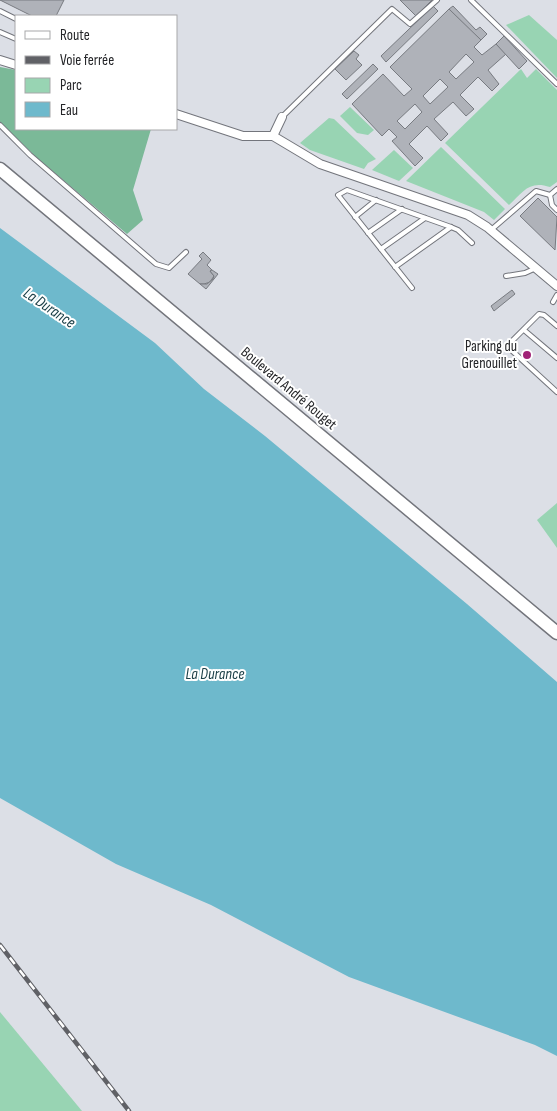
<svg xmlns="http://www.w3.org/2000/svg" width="557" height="1111" viewBox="0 0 557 1111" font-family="'Sofia Sans Condensed',sans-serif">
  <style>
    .green { fill: #98d4b3 }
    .forest { fill: #7bb998 }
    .water { fill: #6eb9cc }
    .building { fill: #afb2b9; stroke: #787b81; fill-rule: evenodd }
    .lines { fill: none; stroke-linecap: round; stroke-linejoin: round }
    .service-casing { stroke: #73757c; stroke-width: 6 }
    .minor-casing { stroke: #73757c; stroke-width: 10 }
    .primary-casing { stroke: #73757c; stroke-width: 15 }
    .service { stroke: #fff; stroke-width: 4 }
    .minor { stroke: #fff; stroke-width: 8 }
    .primary { stroke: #fff; stroke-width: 12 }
    .rail-casing { stroke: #606166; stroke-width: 4.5 }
    .rail { stroke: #fff; stroke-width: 2.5; stroke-dasharray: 8; stroke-linecap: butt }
    .poi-dot { fill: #a02377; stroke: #fff; stroke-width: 2 }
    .labels { text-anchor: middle; stroke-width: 4; stroke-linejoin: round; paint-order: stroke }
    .poi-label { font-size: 15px; fill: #242528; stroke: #fff; text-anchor: end }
    .street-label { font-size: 15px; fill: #242528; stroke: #fff }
    .water-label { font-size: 16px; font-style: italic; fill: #1c4048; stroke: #fff }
  </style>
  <rect width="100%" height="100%" fill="#dcdfe6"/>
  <g class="green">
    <path d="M529,15L557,40V78L506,25Z"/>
    <path d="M521,69L527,78L536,69L557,90V182L550,187C529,180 523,192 509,205L445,143Z"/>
    <path d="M350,107L374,130L368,135L357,133L340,116Z"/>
    <path d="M329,118L334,119L376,159L368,163L364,169L310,150L300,143Z"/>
    <path d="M441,147L505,209L494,220L484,212L406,181Z"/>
    <path d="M394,150L413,168L399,181L372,170Z"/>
    <path d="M557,503V548L537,520Z"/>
    <path d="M0,1012L82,1111H0Z"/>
  </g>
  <path class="forest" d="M0,67L16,70V129H151L133,190L143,220L127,234L37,158L0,122Z"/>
  <path class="water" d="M0,228L155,343L204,389L265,436L467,604L557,682V1056L535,1045L349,977L211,905L116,864L0,798Z"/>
  <g class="building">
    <path d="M0,0H64L56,16H32Z"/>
    <path d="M400,0H432L416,16Z"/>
    <path d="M433,6L438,11L386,62L381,56Z"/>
    <path d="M453,6L476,30L480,27L487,34L481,40L475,35L449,9Z"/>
    <path d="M449,9L481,40L474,47L482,55L496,44L506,54L488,70L499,84L492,91L478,77L460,95L474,109L466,116L453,102L434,119L448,134L441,141L427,126L409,144L423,158L415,166L392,141L397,137L389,129L382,136L352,104L383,74L404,96L412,89L390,67ZM466,54L474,62L456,79L449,72ZM440,79L448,87L430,104L423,96ZM415,104L422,112L405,129L397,121Z"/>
    <path d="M504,36L527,61L519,69L496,44Z"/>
    <path d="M354,51L359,55L356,59L362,65L346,80L335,69Z"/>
    <path d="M373,64L378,69L347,99L342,94Z"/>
    <path d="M538,198L557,217L555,250L520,216Z"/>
    <path d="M203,252L211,260L207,265L212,270L210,271L214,276L210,282L204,284H200L188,274L202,259L199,256Z"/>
    <path d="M212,270L218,274L206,289L200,284H207L213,279L214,276L210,271Z"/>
    <path d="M512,290L515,294L494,311L491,306Z"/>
  </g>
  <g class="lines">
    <g class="service-casing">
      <g id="service">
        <path d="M471,0L557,84"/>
        <path d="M0,11L16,19"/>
        <path d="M0,32L16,39"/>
        <path d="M282,117L392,9L410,24L437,0"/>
        <path d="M0,125L30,155L156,264L169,268L186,252"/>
        <path d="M550,195L552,205L557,210"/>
        <path d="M355,217L376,200"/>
        <path d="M491,230L536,191L550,195L557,189"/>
        <path d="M368,233L402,209"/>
        <path d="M381,249L425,218"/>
        <path d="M395,267L451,227"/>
        <path d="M506,276L525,273L536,268"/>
        <path d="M412,288L338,195L347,190L451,227L458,230L472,243"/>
        <path d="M553,302L557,295"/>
        <path d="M557,326L544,315L539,314L509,344V348L557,392"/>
        <path d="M524,330L557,358"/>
      </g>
    </g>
    <g class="minor-casing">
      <g id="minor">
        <path d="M0,60L16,65"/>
        <path d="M176,114L243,136H273L282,117"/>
        <path d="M273,136L320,164L468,215L487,227L557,286"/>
      </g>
    </g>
    <g class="primary-casing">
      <path id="primary" d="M0,169L557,633"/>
    </g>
    <use href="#service" class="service"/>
    <use href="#minor" class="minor"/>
    <use href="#primary" class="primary"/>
    <g class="rail-casing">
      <path id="rail" d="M0,945L129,1111"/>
    </g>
    <use href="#rail" class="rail"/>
  </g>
  <circle class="poi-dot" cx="527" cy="355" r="5"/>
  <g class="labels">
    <g class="poi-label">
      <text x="517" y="351">Parking du<tspan x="517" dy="17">Grenouillet</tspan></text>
    </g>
    <g class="street-label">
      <text transform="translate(289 388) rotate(40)" y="5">Boulevard André Rouget</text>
    </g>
    <g class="water-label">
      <text transform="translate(50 307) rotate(34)" y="6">La Durance</text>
      <text x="215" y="679">La Durance</text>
    </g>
  </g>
  <rect x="15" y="15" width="162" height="115" fill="#ffffff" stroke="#a7a8a9"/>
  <rect x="25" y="31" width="25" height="8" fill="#ffffff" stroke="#a7a8a9"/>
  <text x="60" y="40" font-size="15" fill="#242528">Route</text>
  <rect x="25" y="56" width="25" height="8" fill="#606166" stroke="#a7a8a9"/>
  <text x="60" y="65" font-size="15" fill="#242528">Voie ferrée</text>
  <rect x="25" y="78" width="25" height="15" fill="#98d4b3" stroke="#a7a8a9"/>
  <text x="60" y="90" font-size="15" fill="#242528">Parc</text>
  <rect x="25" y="102" width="25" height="15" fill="#6eb9cc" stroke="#a7a8a9"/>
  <text x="60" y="115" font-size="15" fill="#242528">Eau</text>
</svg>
